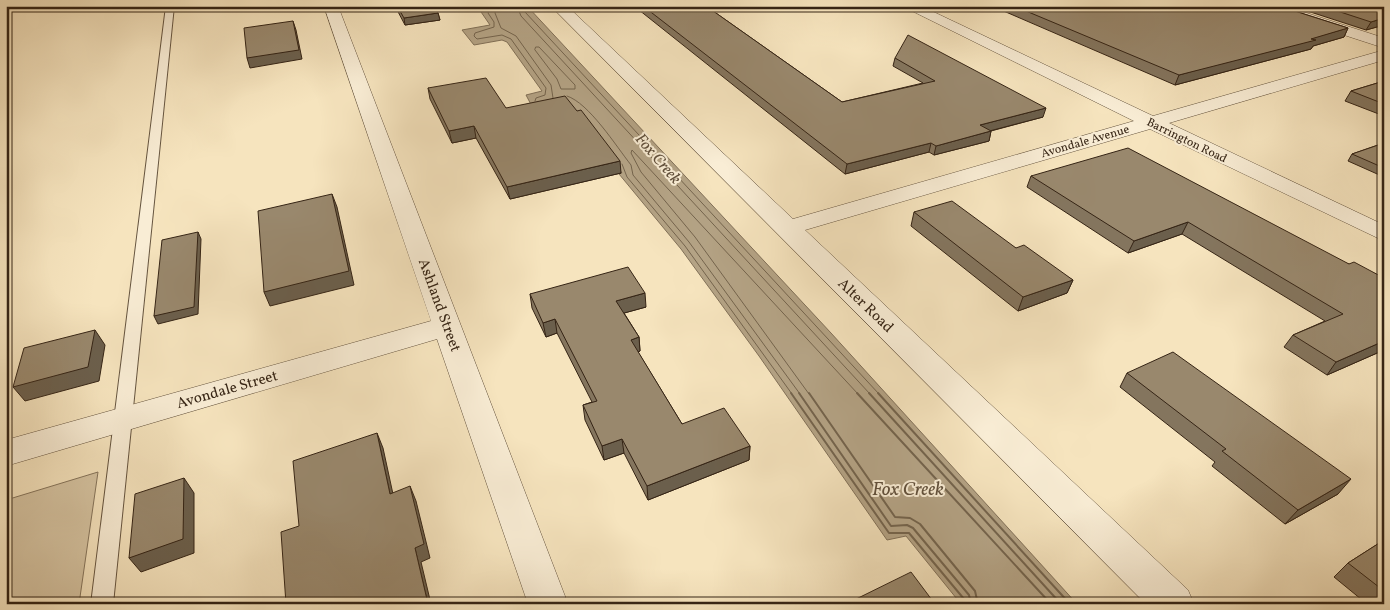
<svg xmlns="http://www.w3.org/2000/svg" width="1390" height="610" viewBox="0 0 1390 610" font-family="Vollkorn,serif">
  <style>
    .green { fill: #d5c3a1; stroke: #85745b }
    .water { fill: #b4a385; stroke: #817058 }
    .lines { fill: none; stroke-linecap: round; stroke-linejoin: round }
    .shore-far1 { stroke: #74644d; stroke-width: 1 }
    .shore { stroke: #74644d; stroke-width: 2 }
    .lane-casing { stroke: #65543f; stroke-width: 2 }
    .street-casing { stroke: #65543f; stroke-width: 1 }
    .lane { fill: #f9edd5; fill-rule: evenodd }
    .street { fill: #f9edd5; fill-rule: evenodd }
    .wall { fill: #84755e; stroke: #352415 }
    .shaded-wall { fill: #6b5f4c; stroke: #352415 }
    .building { fill: #99886d; stroke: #352415 }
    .labels { text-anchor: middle; stroke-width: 4; stroke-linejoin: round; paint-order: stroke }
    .far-street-label { font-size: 12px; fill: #352415; stroke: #f9edd5 }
    .street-label { font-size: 15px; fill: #352415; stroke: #f9edd5 }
    .water-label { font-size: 16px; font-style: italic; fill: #61503c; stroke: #f9edd5 }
    .near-water-label { font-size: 19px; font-style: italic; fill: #61503c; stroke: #f9edd5 }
  </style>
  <rect width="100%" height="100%" fill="#f6e4be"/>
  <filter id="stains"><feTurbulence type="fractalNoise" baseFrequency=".004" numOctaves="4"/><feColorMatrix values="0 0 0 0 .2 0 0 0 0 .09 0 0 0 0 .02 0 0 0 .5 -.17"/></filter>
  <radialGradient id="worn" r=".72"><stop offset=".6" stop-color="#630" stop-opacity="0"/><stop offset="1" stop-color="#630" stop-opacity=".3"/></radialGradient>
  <path class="green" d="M98,472L79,604H6V500Z"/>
  <path class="water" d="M490,6H527L831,333L1077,604H961L906,536L887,540L759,356L681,249L619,174L622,173L603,147L536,114L526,95L542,91L507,42L502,40L474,45L462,30L490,25L479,9Z"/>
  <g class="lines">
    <g class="shore-far1">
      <path d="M490,6L488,13L494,22V27L475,33L474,36L477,39L502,35L511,39L546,88L545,95L536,98L535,101"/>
      <path d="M496,6L495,13L501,28L516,36L551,85L553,98"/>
      <path d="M517,6L521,16L870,394"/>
      <path d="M524,6L525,12L879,394"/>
      <path d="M536,47H539L575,85V89H561L557,79L535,50Z"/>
      <path d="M567,96C589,103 616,146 631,165L633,175L689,242L800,394"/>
      <path d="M622,164L627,177L685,246L792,394"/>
      <path d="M809,394L695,237L641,172L631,153L632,150L858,394"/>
    </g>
    <g class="shore">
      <path d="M791,393L889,533H909L964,599L965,604"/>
      <path d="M799,393L891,526L907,525L913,528L969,595L971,604"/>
      <path d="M809,393L895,517L910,518L920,524L975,591L978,604"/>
      <path d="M857,393L1051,604"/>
      <path d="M869,393L1061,604"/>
      <path d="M878,393L1070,604"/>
    </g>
    <g class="lane-casing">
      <path id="lane" d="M166,6H174L113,604H91Z"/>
    </g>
    <g class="street-casing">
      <g id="street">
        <path d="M324,6H338L568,604H528L437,339L6,466V440L431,321Z"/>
        <path d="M551,6H567L793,219L1134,121L902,6H921L1153,116L1384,50V60L1169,123L1384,225V241L1150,129L805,230L1188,590L1194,604H1146Z"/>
        <path d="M1262,6H1285L1384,38V48L1264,9Z"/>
      </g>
    </g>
    <use href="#lane" class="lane"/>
    <use href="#street" class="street"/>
  </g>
  <g class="wall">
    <path d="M395,6H451L435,9L438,13L440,20L405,25Z"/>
    <path d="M634,6H706L842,102L923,83L893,66L895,58L1043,117L991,131L989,141L934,155L929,152L845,174Z"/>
    <path d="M992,6H1279L1348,28L1344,37L1313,46L1311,49L1175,85Z"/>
    <path d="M1292,6H1384V25L1366,30Z"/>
    <path d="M1384,81V116L1345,101L1351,91Z"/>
    <path d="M428,88L506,108L621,173L510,199L476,138L452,143L430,99Z"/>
    <path d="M1384,143V177L1348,161L1352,154Z"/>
    <path d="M1031,176L1349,264L1384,278V350L1327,375L1284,347L1293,335L1325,321L1182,234L1128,253L1027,187Z"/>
    <path d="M914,212L1016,248L1073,280L1067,293L1018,311L911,226Z"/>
    <path d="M530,294L646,307L624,313L639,337L640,351L638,352L682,424L750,446L749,460L648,500L624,453L604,460L585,420L583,405L592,402L557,333L546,337L532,308Z"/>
    <path d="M1127,373L1338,494L1285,524L1212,466L1215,462L1120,387Z"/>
    <path d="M1384,540V604H1367L1334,577L1348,563Z"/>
  </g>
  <g class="shaded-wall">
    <path d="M432,6H451L433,9Z"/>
    <path d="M438,13L440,20L405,25L404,18Z"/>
    <path d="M1384,18V25L1366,30L1371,22Z"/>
    <path d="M293,21L296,30L302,59L250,68L247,58Z"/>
    <path d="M1348,28L1344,37L1313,46L1311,49L1175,85L1179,75Z"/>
    <path d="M1046,108L1043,117L978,134L980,125Z"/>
    <path d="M474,126L476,138L452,143L449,131Z"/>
    <path d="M991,131L989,141L934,155L936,146Z"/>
    <path d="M931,143L929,152L845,174L847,164Z"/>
    <path d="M620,161L621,173L510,199L507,187Z"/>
    <path d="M332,194L337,207L354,285L270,306L264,292Z"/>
    <path d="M1188,222L1182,234L1128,253L1134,241Z"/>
    <path d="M198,232L201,239L198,314L158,324L154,316Z"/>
    <path d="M1073,280L1067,293L1018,311L1023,297Z"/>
    <path d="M645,293L646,307L617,315L616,301Z"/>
    <path d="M555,319L557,333L546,337L543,323Z"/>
    <path d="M95,330L105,345L99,381L25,401L13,387Z"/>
    <path d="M639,337L640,351L632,354L631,340Z"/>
    <path d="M1384,341V350L1327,375L1336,362Z"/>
    <path d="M377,433L383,448L396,508L390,494Z"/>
    <path d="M622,439L624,453L604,460L602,446Z"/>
    <path d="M750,446L749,460L648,500L647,486Z"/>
    <path d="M184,478L194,493V553L141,572L129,558Z"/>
    <path d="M1351,479L1338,494L1285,524L1298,510Z"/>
    <path d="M410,486L416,501L430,558L421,562L431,604H428L415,548Z"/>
  </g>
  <g class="building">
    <path d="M397,6H434L438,13L404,18Z"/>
    <path d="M643,6H706L842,102L935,81L895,58L908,35L1046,108L980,125L991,131L936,146L931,143L847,164Z"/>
    <path d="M1014,6H1279L1348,28L1311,39L1316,40L1179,75Z"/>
    <path d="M1322,6H1384V18L1371,22Z"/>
    <path d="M293,21L299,50L247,58L244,28Z"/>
    <path d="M486,78L506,108L565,96L577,111L581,110L620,161L507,187L474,126L449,131L428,88Z"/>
    <path d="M1384,81V104L1351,91Z"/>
    <path d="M1384,143V168L1352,154Z"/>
    <path d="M1128,148L1349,264L1354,262L1384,278V341L1336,362L1293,335L1343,314L1188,222L1134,241L1031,176Z"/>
    <path d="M332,194L349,271L264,292L258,211Z"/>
    <path d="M952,201L1016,248L1024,245L1073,280L1023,297L914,212Z"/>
    <path d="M198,232L194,307L154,316L162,240Z"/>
    <path d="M628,267L645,293L616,301L639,337L631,340L682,424L724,408L750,446L647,486L622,439L602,446L583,405L597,401L555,319L543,323L530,294Z"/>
    <path d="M95,330L88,367L13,387L24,348Z"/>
    <path d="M1173,352L1351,479L1298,510L1222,451L1226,449L1127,373Z"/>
    <path d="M377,433L390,494L410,486L424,544L415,548L428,604H286L281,532L299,526L293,461Z"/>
    <path d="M184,478L183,539L129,558L135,494Z"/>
    <path d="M1384,540V591L1348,563Z"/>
    <path d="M911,572L935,604H846Z"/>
  </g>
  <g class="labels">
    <g class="far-street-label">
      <text transform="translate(1187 140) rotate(26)" y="4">Barrington Road</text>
      <text transform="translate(1085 141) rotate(-16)" y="4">Avondale Avenue</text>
    </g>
    <g class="street-label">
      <text transform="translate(440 305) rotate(70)" y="5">Ashland Street</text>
      <text transform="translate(866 305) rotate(44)" y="5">Alter Road</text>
      <text transform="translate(227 389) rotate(-16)" y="5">Avondale Street</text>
    </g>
    <g class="water-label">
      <text transform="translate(659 158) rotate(49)" y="6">Fox Creek</text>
    </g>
    <g class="near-water-label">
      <text x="908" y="495">Fox Creek</text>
    </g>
  </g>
  <rect width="1390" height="610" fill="none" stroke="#f6e4be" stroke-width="25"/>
  <rect x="8" y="8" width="1375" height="595" fill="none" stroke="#352415" stroke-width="2.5"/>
  <rect x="12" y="12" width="1365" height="585" fill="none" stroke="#352415"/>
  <rect width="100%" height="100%" filter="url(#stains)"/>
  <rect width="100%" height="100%" fill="url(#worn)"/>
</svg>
